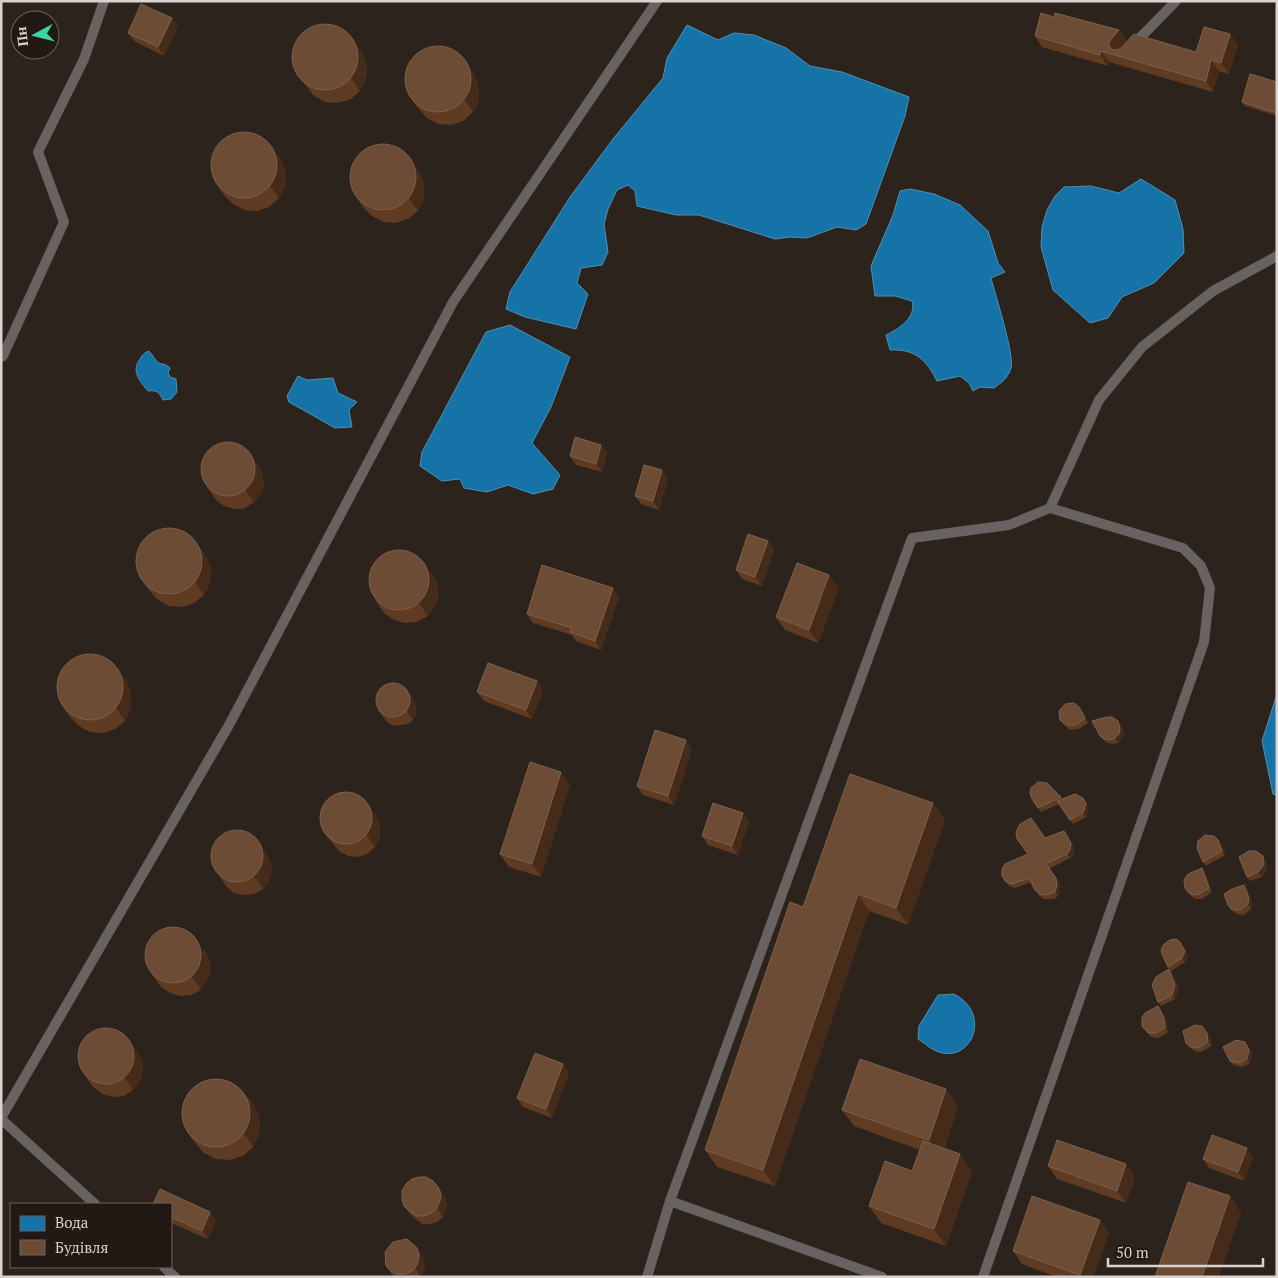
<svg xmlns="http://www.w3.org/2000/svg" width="1278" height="1278" viewBox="0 0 1278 1278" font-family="'PT Serif',serif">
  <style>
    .water { fill: #1573a7; stroke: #5090b3 }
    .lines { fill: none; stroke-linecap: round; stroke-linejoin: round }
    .service { stroke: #686361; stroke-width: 10 }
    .wall { fill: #5f3b21 }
    .shaded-wall { fill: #452b18 }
    .building { fill: #6c4c34; stroke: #7d614c }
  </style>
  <rect width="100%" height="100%" fill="#2c231d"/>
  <g class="water">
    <path d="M687,25L718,40L734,33L754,35L786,48L810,66L842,72L909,97L905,116L866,224L856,230L837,227L807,238L790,237L775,239L699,215H676L637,206L635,191L628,185L617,190L608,209L604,224L608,252L602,265L581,268L577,283L588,294L576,329L525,317L506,309L510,292L570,197L613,139L663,78L667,58Z"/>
    <path d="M1141,179L1175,200L1183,229L1184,253L1154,283L1122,297L1108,318L1090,323L1053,290L1041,247L1042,227L1047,210L1055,196L1064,187L1091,186L1119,193Z"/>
    <path d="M910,189L934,194L960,205L988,231L998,263L1005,272L991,278C995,294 1015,356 1011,368C1008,378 1002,382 994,388L980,387L973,391L969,383L960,376L937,381C926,359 915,349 890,350L886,335C899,329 917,317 912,301L895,296H875L871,266L893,215L900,191Z"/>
    <path d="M510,325L570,357L551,407L532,443L560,475L553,489L533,494L508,485L487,492L464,488L460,479L442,481L420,466L422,452L486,332Z"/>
    <path d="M149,351L158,363L166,365L170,368L168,373L170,377L176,379L177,392L171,399L163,400C159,392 157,390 148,391C139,380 131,371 140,359C143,354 144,353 149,351Z"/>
    <path d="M298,376L307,380L333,378L338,393L357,402L349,410L352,427L335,428L289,402L287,396Z"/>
    <path d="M1277,694V795L1273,794L1262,741Z"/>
    <path d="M954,994C992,1013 972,1063 939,1052C932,1050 924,1043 918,1039L919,1026L938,995Z"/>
  </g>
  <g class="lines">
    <g class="service">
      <path d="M1133,45L1176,1"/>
      <path d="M1,357L3,356L64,222L38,152L84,59L104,1"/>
      <path d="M1,1118L229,725L453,302L657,1"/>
      <path d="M1,1119L95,1204"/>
      <path d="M670,1201L882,1277"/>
      <path d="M164,1267L175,1277"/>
      <path d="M647,1277L670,1201L912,538L1009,525L1050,508L1099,400L1142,347L1213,291L1277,256"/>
      <path d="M983,1277L1204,642L1210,588L1201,566L1183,548L1050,508"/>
    </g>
  </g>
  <g class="wall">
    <path d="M1054,17L1119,30L1127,42L1196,52L1230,34L1238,45L1229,74L1219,71L1213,92L1109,62L1108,66L1042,47L1035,36Z"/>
    <path d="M172,18L178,26L164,56L134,41L128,33Z"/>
    <path d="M363,54L367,66L366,79L360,91L351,99L338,103L325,102L314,96L297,74Z"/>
    <path d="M466,63L475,76L479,88V101L473,112L463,121L451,125L438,124L427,118L418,108L409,96Z"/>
    <path d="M1277,82V116L1245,106L1242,102Z"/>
    <path d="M273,149L282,162L286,174L285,187L279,198L269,207L257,211L244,210L233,204L224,195L215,182Z"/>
    <path d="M421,174L424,186V199L418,211L408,219L396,223L383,222L372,216L363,207L354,194Z"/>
    <path d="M601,445L607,453L602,472L576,465L570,456Z"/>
    <path d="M248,451L262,473L264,484L261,494L254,502L245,508L235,509L224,506L216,500L207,487Z"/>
    <path d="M668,479L659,510L641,504L635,496Z"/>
    <path d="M768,541L774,550L762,586L742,579L736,570Z"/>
    <path d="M207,558L211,570L210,583L204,595L194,603L182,607L169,606L158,600L149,590L140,578Z"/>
    <path d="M422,559L437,583L439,595L435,606L428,616L417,622L405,623L394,620L384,613L375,600Z"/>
    <path d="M839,588L818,643L785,630L776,617Z"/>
    <path d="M619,597L601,650L576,641L572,635L533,623L527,614Z"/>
    <path d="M119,671L128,684L131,696V709L125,721L115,729L103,733L90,732L79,726L70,717L61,704Z"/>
    <path d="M537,681L543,690L532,719L484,701L477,692Z"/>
    <path d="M406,689L415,703L416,714L413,720L408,724L394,726L388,723L377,709Z"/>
    <path d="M1082,711L1088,723L1079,729L1070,730L1063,724L1060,720Z"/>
    <path d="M1121,725L1124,733L1122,738L1118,743L1113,744L1107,743L1100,736Z"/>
    <path d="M692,749L674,805L643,795L637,786Z"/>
    <path d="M561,772L570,785L541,877L509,867L500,854Z"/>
    <path d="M1047,783L1062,799L1086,802L1089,808L1086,817L1073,824L1059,804L1041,812L1032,799Z"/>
    <path d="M933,803L945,820L908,925L869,911L775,1186L717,1167L705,1150L803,907Z"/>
    <path d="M368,805L377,818L380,828V838L375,847L367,854L358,857L348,856L339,851L323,831Z"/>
    <path d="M743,813L749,821L738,855L708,845L702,836Z"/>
    <path d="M1067,835L1074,848L1073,855L1070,858L1049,869L1059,883L1060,889L1058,896L1054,899H1043L1038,894L1031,882L1015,888L1009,886L1002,876L1045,838Z"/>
    <path d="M1218,840L1222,845L1225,855L1206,866L1203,862Z"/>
    <path d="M265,852L270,861L272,871L269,881L263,889L254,894L244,895L234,893L226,886L217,873Z"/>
    <path d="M1266,861L1267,870L1262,877L1250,881L1247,877Z"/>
    <path d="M1202,868L1205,872L1212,892L1202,899H1196L1192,897L1185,888Z"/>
    <path d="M1247,889L1252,902L1251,909L1244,915L1236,914L1228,905Z"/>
    <path d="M1183,946L1188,956L1185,962L1171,971L1168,967Z"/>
    <path d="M204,950L209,959L211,970L207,981L201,990L191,995L180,996L170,993L161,987L152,974Z"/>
    <path d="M1169,969L1172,973L1179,989L1175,999L1161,1006L1158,1002Z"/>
    <path d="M1158,1006L1161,1010L1167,1023L1168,1032L1159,1038L1151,1037L1142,1026Z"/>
    <path d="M1207,1033L1210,1037L1212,1046L1201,1052L1194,1051L1189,1047L1186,1043Z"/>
    <path d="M1248,1046L1252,1054L1250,1063L1242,1067L1233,1065L1230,1061Z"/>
    <path d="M136,1050L142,1060L143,1071L140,1081L133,1090L124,1096L113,1097L102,1094L93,1087L84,1074Z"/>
    <path d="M563,1064L569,1073L552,1118L523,1107L517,1098Z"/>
    <path d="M958,1106L944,1149L972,1171L946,1246L881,1223L869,1206L912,1171L920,1150L854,1126L842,1110Z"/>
    <path d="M256,1108L260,1121L259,1135L253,1147L243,1156L230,1160L216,1159L204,1153L195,1143L186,1130Z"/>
    <path d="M1253,1157L1244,1181L1209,1168L1203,1159Z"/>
    <path d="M1048,1166L1135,1177L1126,1203L1057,1179Z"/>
    <path d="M438,1187L444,1195L447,1203L446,1210L443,1217L437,1222L430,1224H422L410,1214L404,1206Z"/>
    <path d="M171,1204L210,1212L216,1220L208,1239L171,1223Z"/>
    <path d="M1100,1220L1109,1233L1093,1277H1057L1022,1264L1013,1251Z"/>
    <path d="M423,1257L425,1264L424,1270L421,1277H394L386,1266Z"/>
  </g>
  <g class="shaded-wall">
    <path d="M172,18L178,26L164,56L158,47Z"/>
    <path d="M1119,30L1127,42L1117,55L1109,46V42Z"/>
    <path d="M1230,34L1238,45L1229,74L1221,63Z"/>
    <path d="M354,41L363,54L367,66L366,79L360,91L351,78Z"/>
    <path d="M1101,51L1109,62L1108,66L1100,55Z"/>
    <path d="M1211,60L1219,71L1213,92L1206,81Z"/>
    <path d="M466,63L475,76L479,88V101L473,112L464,99Z"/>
    <path d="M273,149L282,162L286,174L285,187L279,198L270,186Z"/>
    <path d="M412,161L421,174L424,186V199L418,211L409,198Z"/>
    <path d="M601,445L607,453L602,472L596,464Z"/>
    <path d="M248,451L262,473L264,484L261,494L254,502L245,490Z"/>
    <path d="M662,470L668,479L659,510L653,501Z"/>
    <path d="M768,541L774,550L762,586L755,577Z"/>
    <path d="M198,545L207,558L211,570L210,583L204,595L195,582Z"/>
    <path d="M422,559L437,583L439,595L435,606L428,616L419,603Z"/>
    <path d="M829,575L839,588L818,643L809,630Z"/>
    <path d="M613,588L619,597L601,650L595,641Z"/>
    <path d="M119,671L128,684L131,696V709L125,721L116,708Z"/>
    <path d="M537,681L543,690L532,719L526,710Z"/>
    <path d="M406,689L415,703L416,714L413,720L407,711Z"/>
    <path d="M1118,721L1121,725L1124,733L1122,738L1118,743L1115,738Z"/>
    <path d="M686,740L692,749L674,805L668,796Z"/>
    <path d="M561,772L570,785L541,877L532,864Z"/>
    <path d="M1083,798L1086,802L1089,808L1086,817L1083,813Z"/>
    <path d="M933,803L945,820L908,925L896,908Z"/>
    <path d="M368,805L377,818L380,828V838L375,847L366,834Z"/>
    <path d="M743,813L749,821L738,855L732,846Z"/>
    <path d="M1064,831L1074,848L1073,855L1070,858L1067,854Z"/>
    <path d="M256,839L270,861L272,871L269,881L263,889L254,876Z"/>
    <path d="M1218,840L1222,845L1225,855L1222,851Z"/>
    <path d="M1263,856L1266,861L1267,870L1262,877L1258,872Z"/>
    <path d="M1046,864L1059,883L1060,889L1058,896L1055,892Z"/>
    <path d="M1202,868L1205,872L1212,892L1209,888Z"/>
    <path d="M1244,885L1247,889L1252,902L1251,909L1248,904Z"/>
    <path d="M858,894L869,911L775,1186L763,1170Z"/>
    <path d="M194,937L209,959L211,970L207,981L201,990L192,977Z"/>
    <path d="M1180,942L1188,956L1185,962L1182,958Z"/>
    <path d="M1169,969L1172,973L1179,989L1175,999L1172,995Z"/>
    <path d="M1158,1006L1161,1010L1167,1023L1168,1032L1165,1028Z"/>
    <path d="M1207,1033L1210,1037L1212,1046L1208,1042Z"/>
    <path d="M127,1037L136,1050L142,1060L143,1071L140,1081L133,1090L124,1077Z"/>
    <path d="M1245,1042L1252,1054L1250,1063L1247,1059Z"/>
    <path d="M563,1064L569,1073L552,1118L546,1109Z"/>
    <path d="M946,1089L958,1106L941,1157L929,1140Z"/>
    <path d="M247,1095L256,1108L260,1121L259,1135L253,1147L244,1134Z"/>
    <path d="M1247,1148L1253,1157L1244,1181L1238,1172Z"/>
    <path d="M960,1154L972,1171L946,1246L934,1229Z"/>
    <path d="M1126,1164L1135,1177L1126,1203L1117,1191Z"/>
    <path d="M438,1187L444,1195L447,1203L446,1210L443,1217L437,1208Z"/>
    <path d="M1230,1196L1241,1213L1219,1277H1202Z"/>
    <path d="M210,1212L216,1220L208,1239L202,1231Z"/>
    <path d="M1100,1220L1109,1233L1093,1277H1081L1080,1275Z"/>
    <path d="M417,1248L423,1257L425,1264L424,1270L421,1277L415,1268Z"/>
  </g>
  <g class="building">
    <path d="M141,4L172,18L158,47L128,33Z"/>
    <path d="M1041,13L1054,17L1055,13L1119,30L1109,42V46L1113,50L1120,49L1134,34L1196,52L1204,27L1230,34L1221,63L1211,60L1206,81L1101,51L1100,55L1035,36Z"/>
    <circle cx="325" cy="57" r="33"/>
    <circle cx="438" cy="79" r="33"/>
    <path d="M1250,74L1277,82V113L1242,102Z"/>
    <circle cx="244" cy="165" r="33"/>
    <circle cx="383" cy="177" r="33"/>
    <path d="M575,437L601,445L596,464L570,456Z"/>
    <circle cx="228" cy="469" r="27"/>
    <path d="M644,465L662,470L653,501L635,496Z"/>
    <circle cx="169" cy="561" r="33"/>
    <path d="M748,534L768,541L755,577L736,570Z"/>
    <circle cx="399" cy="580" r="30"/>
    <path d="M797,563L829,575L809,630L776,617Z"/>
    <path d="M542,565L613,588L595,641L570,632L572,628L527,614Z"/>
    <circle cx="90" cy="687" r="33"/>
    <path d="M488,663L537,681L526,710L477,692Z"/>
    <circle cx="393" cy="700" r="17"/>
    <path d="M1074,703L1079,707L1085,718L1076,725H1067L1060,720L1059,711L1065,704Z"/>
    <path d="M1107,717H1112L1118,721L1120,729L1119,734L1115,738L1110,740L1104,739L1100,736L1092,721Z"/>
    <path d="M655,730L686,740L668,796L637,786Z"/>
    <path d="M530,762L561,772L532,864L500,854Z"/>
    <path d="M850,774L933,803L896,908L858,894L763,1170L705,1150L790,902L803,907Z"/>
    <path d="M1038,782L1047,783L1061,797L1038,808L1032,799L1030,793L1031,788Z"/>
    <circle cx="346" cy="818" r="26"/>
    <path d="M1075,794L1083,798L1086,804L1083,813L1070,820L1057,801Z"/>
    <path d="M713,803L743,813L732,846L702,836Z"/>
    <path d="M1031,818L1045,838L1064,831L1071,843L1070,850L1067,854L1046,864L1056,878L1057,885L1055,892L1051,894L1040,895L1035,890L1029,878L1012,884L1006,882L1002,876V869L1005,864L1028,854L1017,839L1016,832L1020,824Z"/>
    <circle cx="237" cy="856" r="26"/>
    <path d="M1205,835L1214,836L1218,840L1222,851L1203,862L1197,848L1198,841Z"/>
    <path d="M1249,851H1256L1263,856L1264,865L1258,872L1247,877L1239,857Z"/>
    <path d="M1202,868L1209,888L1199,894L1193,895L1189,893L1185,888L1184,880L1188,874Z"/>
    <path d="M1244,885L1249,898L1248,904L1241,910H1232L1228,905L1224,894L1232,889Z"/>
    <circle cx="173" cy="955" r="28"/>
    <path d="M1176,939L1180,942L1185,951L1182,958L1168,967L1162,954L1161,950L1164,944L1170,940Z"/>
    <path d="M1169,969L1175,985L1172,995L1158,1002L1152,985L1156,977Z"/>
    <path d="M1158,1006L1164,1018L1165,1028L1156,1033H1148L1142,1026V1018L1145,1013Z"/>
    <path d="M1195,1025L1202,1026L1207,1033L1208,1042L1198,1048L1191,1047L1186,1043L1183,1031Z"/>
    <circle cx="106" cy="1056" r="28"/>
    <path d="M1236,1040L1245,1042L1249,1050L1247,1059L1239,1063L1230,1061L1223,1047Z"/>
    <path d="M535,1053L563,1064L546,1109L517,1098Z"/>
    <path d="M860,1059L946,1089L929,1140L842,1110Z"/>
    <circle cx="216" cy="1113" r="34"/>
    <path d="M1212,1135L1247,1148L1238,1172L1203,1159Z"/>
    <path d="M1057,1140L1126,1164L1117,1191L1048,1166Z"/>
    <path d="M923,1141L960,1154L934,1229L869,1206L885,1161L912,1171Z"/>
    <path d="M419,1177H426L433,1181L438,1187L441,1194L440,1201L437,1208L431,1213L424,1216H416L404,1206L402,1199V1191L406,1184L412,1179Z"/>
    <path d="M1188,1182L1230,1196L1202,1277H1155Z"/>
    <path d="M160,1189L210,1212L202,1231L171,1217V1204H153Z"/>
    <path d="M1032,1196L1100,1220L1080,1275L1013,1251Z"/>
    <path d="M407,1239L417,1248L419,1255L418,1262L415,1268L410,1272L404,1274H397L391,1271L386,1266L385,1252L393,1242Z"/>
  </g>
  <rect width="1278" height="1278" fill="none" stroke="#d9d2cf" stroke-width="5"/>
  <rect x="10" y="1203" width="162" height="65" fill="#221914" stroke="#6b635f"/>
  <rect x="20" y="1216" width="25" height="15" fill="#1573a7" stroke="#6b635f"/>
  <text x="55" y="1228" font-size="15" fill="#d9d2cf">Вода</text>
  <rect x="20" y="1240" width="25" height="15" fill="#6c4c34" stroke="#6b635f"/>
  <text x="55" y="1253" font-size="15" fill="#d9d2cf">Будівля</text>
  <g transform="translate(35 35) rotate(263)"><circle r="24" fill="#221914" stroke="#6b635f"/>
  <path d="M0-4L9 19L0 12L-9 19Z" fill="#3cd4a4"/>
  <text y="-8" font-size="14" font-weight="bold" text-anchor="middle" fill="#d9d2cf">Пн</text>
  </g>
  <path d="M1108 1258v8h155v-8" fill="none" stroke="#d9d2cf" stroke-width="2.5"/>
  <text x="1116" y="1258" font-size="15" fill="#d9d2cf" stroke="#221914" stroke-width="4" paint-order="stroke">50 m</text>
</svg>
